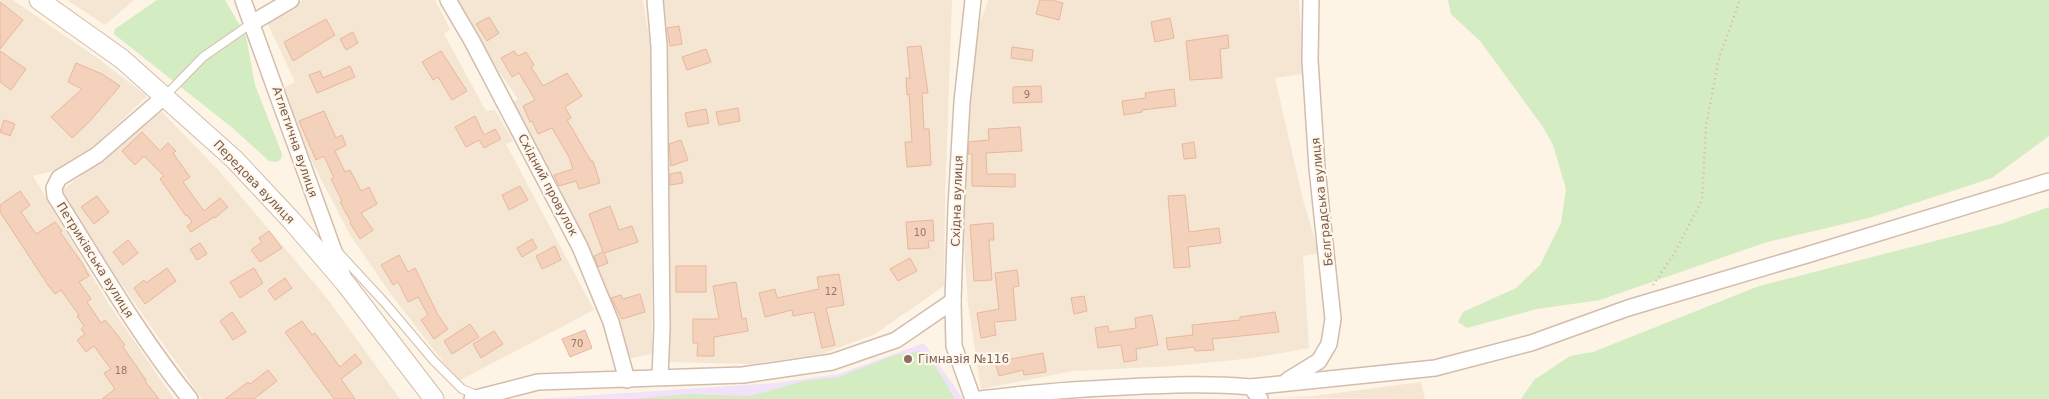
<svg xmlns="http://www.w3.org/2000/svg" width="2049" height="399" viewBox="0 0 2049 399" font-family="'DejaVu Sans',sans-serif">
  <style>
    .residential { fill: #f5e5d3 }
    .education { fill: #f1e2fa }
    .green { fill: #d4ecc2 }
    .building { fill: #f4d1bb; stroke: #e8b79b }
    .lines { fill: none; stroke-linecap: round; stroke-linejoin: round }
    .service-casing { stroke: #d2bdad; stroke-width: 10 }
    .minor-casing { stroke: #d2bdad; stroke-width: 18 }
    .tertiary-casing { stroke: #d2bdad; stroke-width: 21 }
    .path { stroke: #dab49e; stroke-width: 2.5; stroke-dasharray: 1 4; stroke-linecap: butt }
    .service { stroke: #fff; stroke-width: 8 }
    .minor { stroke: #fff; stroke-width: 15 }
    .tertiary { stroke: #fff; stroke-width: 19 }
    .education-dot { fill: #8d6e63; stroke: #fff7ec; stroke-width: 2 }
    .labels { text-anchor: middle; stroke-width: 4.5; stroke-linejoin: round; paint-order: stroke }
    .number-label { font-size: 10px; fill: #977765 }
    .street-label { font-size: 12px; fill: #785948; stroke: #fff7ec }
    .education-label { font-size: 12px; fill: #785e54; stroke: #fff7ec; text-anchor: start }
  </style>
  <rect width="100%" height="100%" fill="#fdf4e5"/>
  <g class="residential">
    <path d="M0,0H13L97,58L147,96L98,143L56,170L33,176L108,303L174,399H0Z"/>
    <path d="M67,0H134L105,25Z"/>
    <path d="M303,0H435L450,29L444,34L486,111L495,110L513,141L506,144L594,310L460,380L444,363L390,293L350,235L306,150L284,88L295,82L267,22Z"/>
    <path d="M455,0H643L651,49L652,354L627,359L509,105L518,99L487,54Z"/>
    <path d="M659,0H952L945,199L944,286L875,334L822,354L752,364L669,362Z"/>
    <path d="M988,0H1299L1303,74L1275,78L1303,200L1319,253L1303,256L1309,348L1253,358L1174,366L1073,371L981,389L968,304L962,215L966,123L975,37Z"/>
    <path d="M161,111L221,173L326,297L400,399H202L58,194Z"/>
    <path d="M1421,382L1425,399L1273,398L1314,396Z"/>
  </g>
  <path class="education" d="M924,343L963,399H537L775,383L839,374Z"/>
  <g class="green">
    <path d="M157,0H225L246,36L255,85L282,154L281,159L277,162L269,161L235,130L114,34L115,29Z"/>
    <path d="M1448,0H2049V136L1992,178L1869,218L1767,242L1600,300L1537,309L1467,328L1458,322L1463,312L1516,288L1540,265L1561,223L1566,189L1553,145L1543,127L1480,41L1451,14Z"/>
    <path d="M2049,207V399H1521L1534,380L1570,356L1593,352L1759,286L2001,224Z"/>
    <path d="M921,351C935,363 946,382 954,399H635L687,394L750,396L804,381L839,377L895,355Z"/>
  </g>
  <g class="building">
    <path d="M1040,0H1051L1063,3L1059,20L1036,14Z"/>
    <path d="M0,2L23,20L0,49Z"/>
    <path d="M489,17L499,33L487,41L476,24Z"/>
    <path d="M1170,18L1174,38L1155,42L1151,22Z"/>
    <path d="M326,19L335,35L293,61L284,42Z"/>
    <path d="M679,26L682,44L670,46L667,28Z"/>
    <path d="M353,32L358,43L346,50L340,39Z"/>
    <path d="M1228,35L1229,48L1220,49L1222,78L1190,80L1186,41Z"/>
    <path d="M921,46L928,93H922L924,129H929L931,165L907,167L905,142H912L909,94L907,95L906,78H910L907,47Z"/>
    <path d="M1012,47L1033,50L1032,61L1011,58Z"/>
    <path d="M706,49L711,62L687,70L682,57Z"/>
    <path d="M0,51L26,69L11,90L0,82Z"/>
    <path d="M441,51L467,91L452,100L438,77L433,80L422,62Z"/>
    <path d="M514,51L518,56L526,52L534,65L531,67L543,86L567,73L582,96L565,107L571,118L567,120L591,161H593L600,183L579,189L576,181L559,186L554,175L573,169L569,157L552,128L538,134L532,121L530,122L523,106L535,100L519,73L512,77L501,58Z"/>
    <path d="M76,63L102,74L120,86L89,122L72,138L51,117L82,89L68,82Z"/>
    <path d="M350,66L355,77L317,93L309,75L320,71L323,78Z"/>
    <path d="M1041,86L1042,102L1013,103V87Z"/>
    <path d="M1174,89L1176,106L1142,110V112L1124,115L1122,101L1146,98L1145,93Z"/>
    <path d="M738,108L740,121L719,125L716,112Z"/>
    <path d="M706,109L709,123L688,127L685,113Z"/>
    <path d="M324,111L336,138L342,135L346,145L335,151L345,172L350,170L361,191L369,187L377,204L361,213L373,230L360,239L350,223L351,222L340,202L342,201L331,179L334,178L324,156L316,160L299,121Z"/>
    <path d="M475,116L484,135L495,129L501,139L484,148L479,140L466,147L455,127Z"/>
    <path d="M4,120L15,124L10,136L0,132Z"/>
    <path d="M1020,127L1022,151L986,153L987,174H1015V187L972,186V154H968L969,142L989,140L988,129Z"/>
    <path d="M142,132L160,151L168,143L176,151L173,153L190,177L183,182L204,211L220,198L228,207L215,218L214,217L191,232L187,226L192,222L187,215L186,216L160,179L164,176L144,156L135,165L122,151Z"/>
    <path d="M681,140L688,160L671,166L669,144Z"/>
    <path d="M1194,142L1196,158L1184,159L1182,144Z"/>
    <path d="M681,172L683,183L670,185V174Z"/>
    <path d="M520,186L528,200L509,210L502,195Z"/>
    <path d="M20,191L30,205L21,212L36,234L55,222L62,231L60,232L82,263L89,276L79,282L91,299L87,302L101,323L105,320L115,332L125,345L123,347L146,380L145,381L159,399H102L115,389L104,373L111,369L94,346L86,352L77,340L85,334L81,329L84,326L77,316L79,315L61,290L55,294L48,285L0,212V205Z"/>
    <path d="M1185,195L1189,232L1219,228L1221,243L1188,247L1190,267L1174,268L1168,196Z"/>
    <path d="M97,196L109,212L94,224L81,207Z"/>
    <path d="M610,206L619,230L632,226L638,242L604,253L608,263L598,267L594,256L603,252L589,214Z"/>
    <path d="M933,220L934,241H928L929,248L908,249L906,222Z"/>
    <path d="M993,223L994,240H989L992,280L974,281L970,225Z"/>
    <path d="M269,231L282,248L260,262L251,250L262,242L259,238Z"/>
    <path d="M532,239L537,248L522,257L517,248Z"/>
    <path d="M128,240L138,253L123,265L113,252Z"/>
    <path d="M200,243L207,254L197,260L190,249Z"/>
    <path d="M555,246L561,260L542,269L536,256Z"/>
    <path d="M399,255L408,272L415,268L438,315L448,329L434,339L421,320L428,315L418,297L408,302L398,282L393,285L381,265Z"/>
    <path d="M910,258L917,271L898,281L890,269Z"/>
    <rect x="676" y="266" width="30" height="26"/>
    <path d="M167,268L176,281L145,304L134,288L144,280L146,283Z"/>
    <path d="M254,268L263,283L240,298L230,282Z"/>
    <path d="M1017,270L1019,286L1013,287L1016,320L994,322L996,335L981,338L977,313L999,309L995,273Z"/>
    <path d="M839,274L844,305L826,308L835,345L822,348L814,312L793,316L792,310L765,317L759,293L775,289L777,298L819,289L817,277Z"/>
    <path d="M285,278L292,288L275,300L268,290Z"/>
    <path d="M736,282L742,319L746,318L748,331L714,337V356H697L698,343H693V319H719L713,286Z"/>
    <path d="M640,294L645,312L622,319L611,298L621,295L623,299Z"/>
    <path d="M1084,296L1087,311L1074,314L1071,298Z"/>
    <path d="M232,312L246,332L233,340L220,321Z"/>
    <path d="M1275,312L1279,332L1212,339L1214,350L1195,351L1194,347L1168,350L1166,338L1193,335L1192,325L1240,320V317Z"/>
    <path d="M1152,315L1158,345L1136,349L1137,360L1124,362L1121,345L1098,348L1095,328L1108,326L1109,332L1136,328L1135,318Z"/>
    <path d="M302,321L312,335L315,333L340,367L355,354L362,363L341,379L355,399H334L285,332Z"/>
    <path d="M470,324L479,337L452,354L444,341Z"/>
    <path d="M585,330L592,348L570,357L562,339Z"/>
    <path d="M494,331L503,344L481,358L473,344Z"/>
    <path d="M1043,353L1046,372L1024,375L1023,370L999,376L995,362Z"/>
    <path d="M268,370L277,381L254,399H225L248,382L250,384Z"/>
  </g>
  <g class="lines">
    <g class="service-casing">
      <g id="service">
        <path d="M165,96L203,57L252,23"/>
        <path d="M338,252L385,303L434,361L462,389L479,396"/>
      </g>
    </g>
    <g class="minor-casing">
      <g id="minor">
        <path d="M243,0L343,276"/>
        <path d="M448,0L472,41L580,247L611,322L627,380"/>
        <path d="M655,0L659,46L662,328L660,377"/>
        <path d="M973,0L962,102L956,208L953,301L954,346L973,399"/>
        <path d="M252,23L291,0"/>
        <path d="M165,96L97,155L59,178L54,188L55,196C98,264 139,336 190,399"/>
        <path d="M1288,380L1319,361L1329,344L1333,319L1317,168L1310,60L1311,0"/>
        <path d="M1251,387L1435,368L1531,343L1628,308L1810,254L2049,181"/>
        <path d="M472,399L538,382L743,375L832,362L896,340L953,301"/>
        <path d="M980,399C1028,393 1076,389 1125,387C1167,385 1209,383 1251,387L1260,399"/>
      </g>
    </g>
    <g class="tertiary-casing">
      <path id="tertiary" d="M39,0L122,59L234,159L292,221L346,284L434,399"/>
    </g>
    <path class="path" d="M1653,285L1674,254L1702,200L1706,125L1719,58L1740,0"/>
    <use href="#service" class="service"/>
    <use href="#minor" class="minor"/>
    <use href="#tertiary" class="tertiary"/>
  </g>
  <circle class="education-dot" cx="908" cy="359" r="5"/>
  <g class="labels">
    <g class="number-label">
      <text x="1027" y="98">9</text>
      <text x="920" y="236">10</text>
      <text x="831" y="295">12</text>
      <text x="577" y="347">70</text>
      <text x="121" y="374">18</text>
    </g>
    <g class="street-label">
      <text transform="translate(295 142) rotate(71)" y="4">Атлетична вулиця</text>
      <text transform="translate(254 182) rotate(46)" y="4">Передова вулиця</text>
      <text transform="translate(548 185) rotate(62)" y="4">Східний провулок</text>
      <text transform="translate(957 201) rotate(-88)" y="4">Східна вулиця</text>
      <text transform="translate(1322 202) rotate(-96)" y="4">Бєлградська вулиця</text>
      <text transform="translate(95 260) rotate(58)" y="4">Петриківська вулиця</text>
    </g>
    <g class="education-label">
      <text x="918" y="363">Гімназія №116</text>
    </g>
  </g>
</svg>
